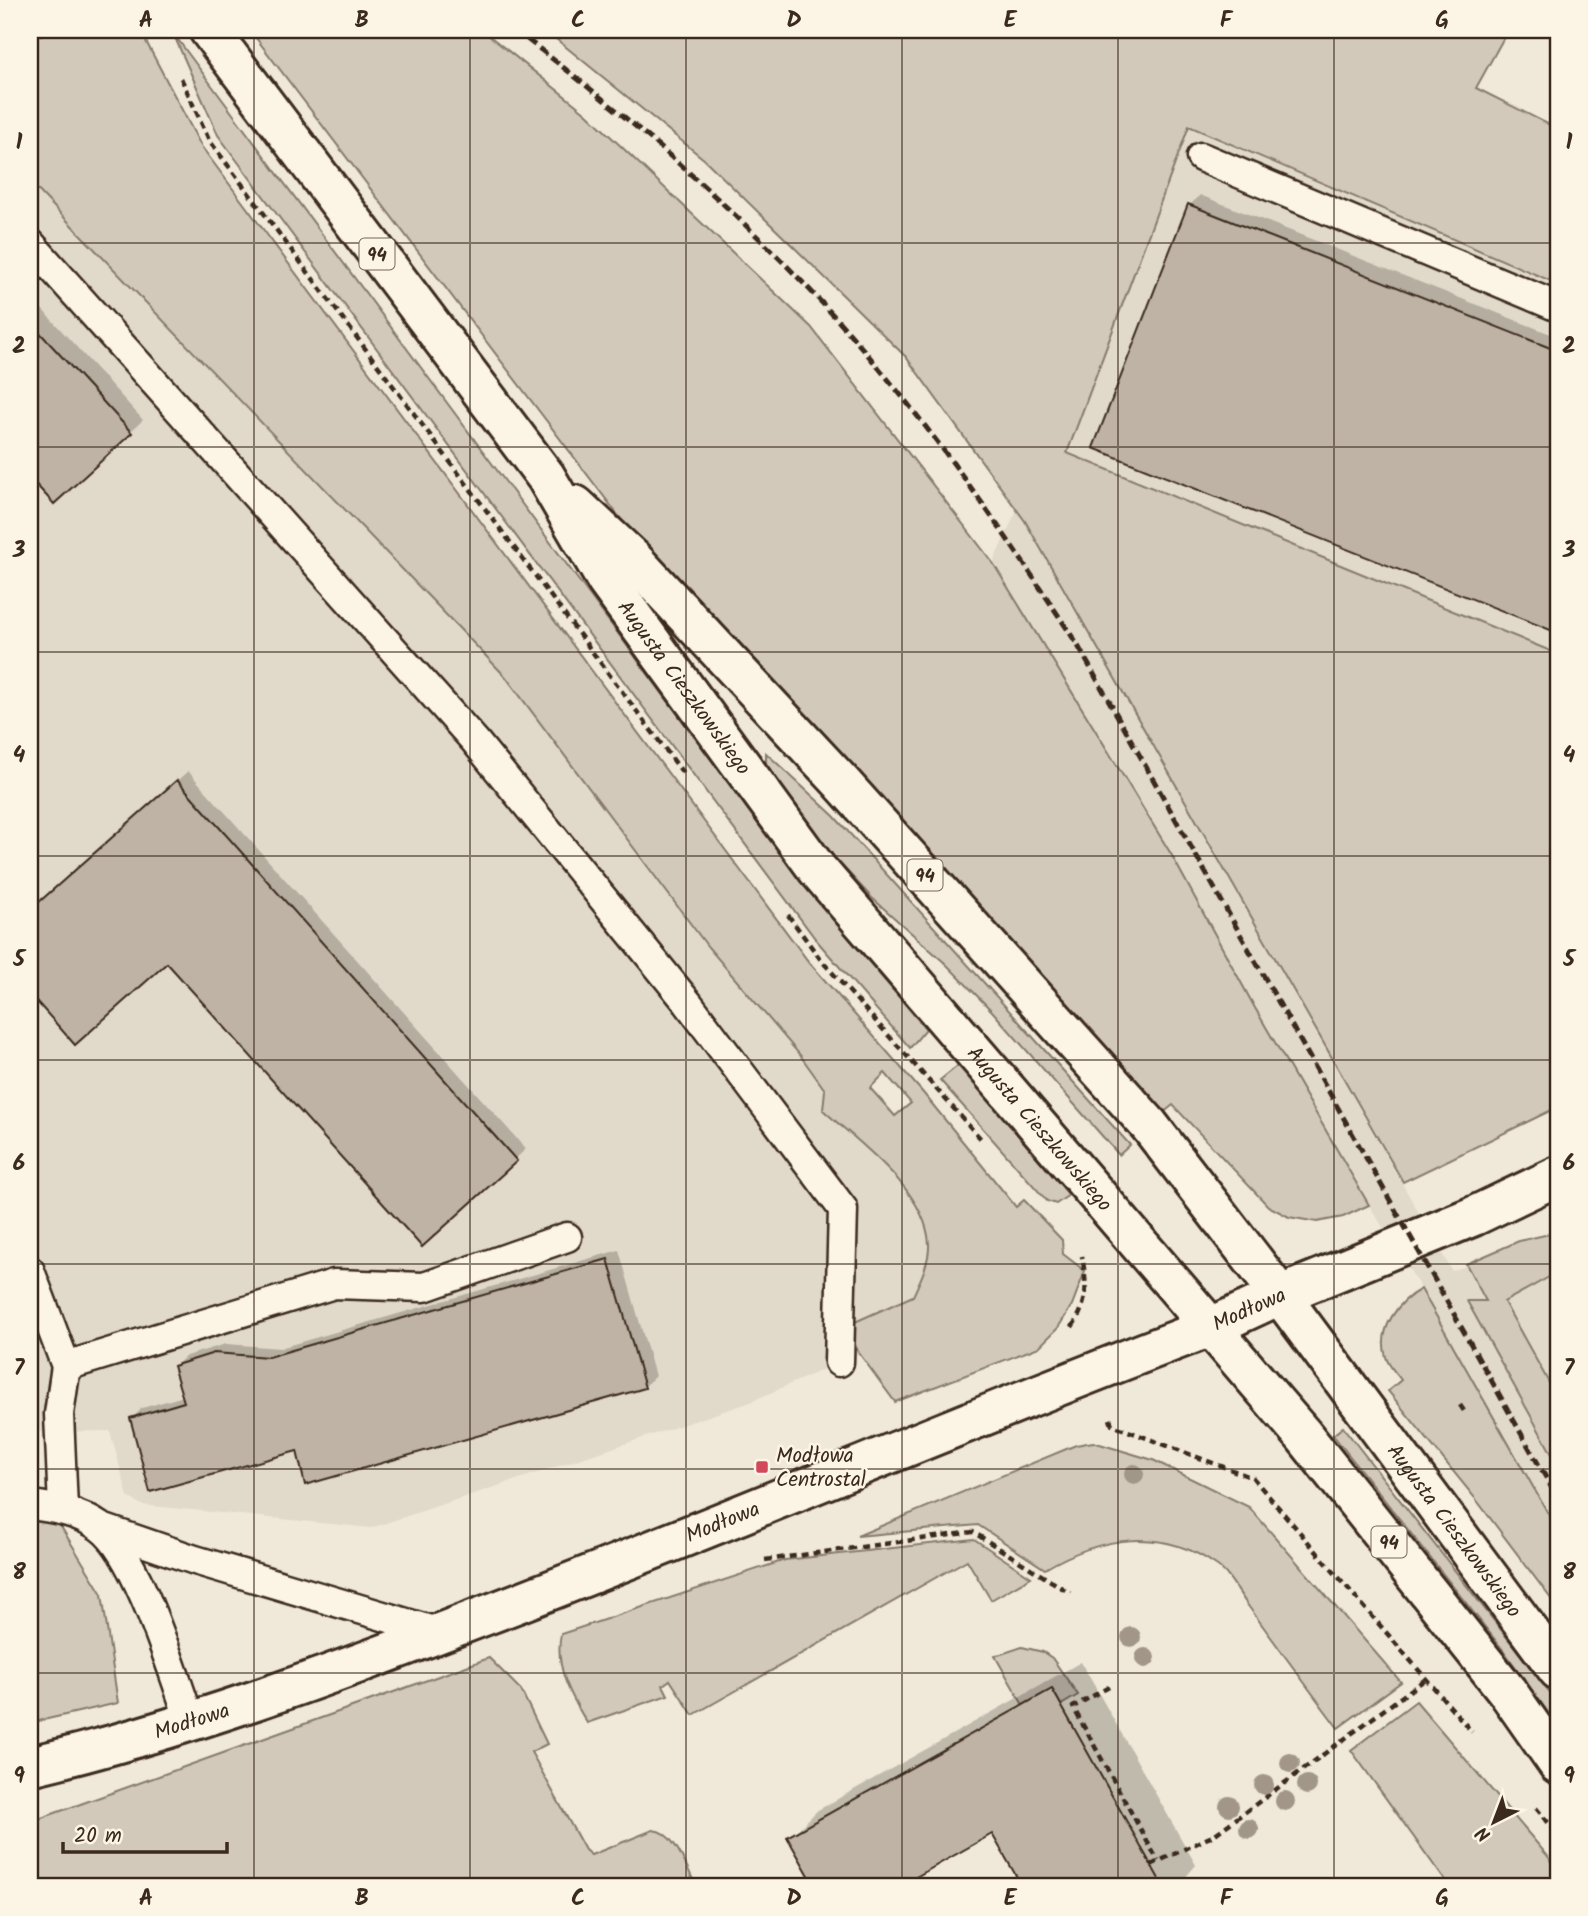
<svg xmlns="http://www.w3.org/2000/svg" width="1588" height="1916" viewBox="0 0 1588 1916" font-family="Kalam,sans-serif">
  <style>
    .built { fill: #e1d9c9 }
    .green { fill: #d2c9ba; stroke: #867a6c; stroke-width: 2; fill-rule: evenodd }
    .shadow { fill: #0003 }
    .building { fill: #beb3a4; stroke: #3b2a1e; stroke-width: 2 }
    .lines { fill: none; stroke-linecap: round; stroke-linejoin: round }
    .lane-casing { stroke: #3b2a1e; stroke-width: 33 }
    .street-casing { stroke: #3b2a1e; stroke-width: 44 }
    .secondary-casing { stroke: #3b2a1e; stroke-width: 44 }
    .primary-casing { stroke: #3b2a1e; stroke-width: 44 }
    .path { stroke: #3b2a1e; stroke-width: 4.5; stroke-dasharray: 7 5; stroke-linecap: butt }
    .lane { stroke: #fcf5e5; stroke-width: 28 }
    .street { stroke: #fcf5e5; stroke-width: 38 }
    .secondary { stroke: #fcf5e5; stroke-width: 38 }
    .primary { stroke: #fcf5e5; stroke-width: 38 }
    .rail { stroke: #3b2a1e; stroke-width: 5; stroke-dasharray: 10 5; stroke-linecap: butt }
    .tree { fill: #a19688 }
    .grid { fill: none; stroke: #3b2a1e; stroke-width: 2; stroke-opacity: 0.55 }
    .poi-dot { fill: #d1495b; stroke: #fcf5e5; stroke-width: 2.5 }
    .labels { text-anchor: middle; stroke-width: 5; stroke-linejoin: round; paint-order: stroke }
    .shield { fill: #fcf5e5; stroke: #75675a; stroke-width: 2 }
    .shield-label { font-size: 19px; font-weight: bold; fill: #3b2a1e }
    .street-label { font-size: 21px; fill: #3b2a1e; stroke: #fcf5e5 }
    .poi-label { font-size: 21px; fill: #3b2a1e; stroke: #fcf5e5; text-anchor: start }
    .neatline { fill: none; stroke: #3b2a1e; stroke-width: 2.5 }
    .grid-label { font-size: 23px; text-anchor: middle; font-weight: bold; fill: #3b2a1e }
  </style>
  <rect width="100%" height="100%" fill="#f0e9d9"/>
  <filter id="ink" filterUnits="userSpaceOnUse"><feTurbulence type="fractalNoise" baseFrequency=".0143" numOctaves="2"/><feDisplacementMap in="SourceGraphic" scale="14" xChannelSelector="R" yChannelSelector="G"/><feConvolveMatrix kernelMatrix="1 2 1 2 8 2 1 2 1" color-interpolation-filters="sRGB"/></filter>
  <g filter="url(#ink)">
    <g class="built">
      <path d="M30,108L547,695L838,1087L893,1148L967,1305L748,1403L371,1528L142,1505L128,1497L110,1431L30,1432Z"/>
      <path d="M1189,126L1558,284V653L1068,453L1025,521L1452,1271L1558,1232V1559L1410,1295L1421,1288L1349,1173L1255,1008L1171,854L993,563Z"/>
    </g>
    <g class="green">
      <path d="M30,30H140L201,146L808,961L924,1094L1016,1207L1024,1200L1062,1240L1063,1254L1085,1271L1072,1305L1058,1328L1039,1347L895,1402L859,1353L846,1326L913,1296C920,1281 930,1261 929,1244C926,1190 860,1144 823,1110L825,1090L800,1055L708,947L505,676L30,182ZM885,1073L911,1103L895,1116L870,1088Z"/>
      <path d="M250,30H482L586,113L811,327L993,563L1171,854L1255,1008L1369,1205L1343,1217L1317,1222L1289,1217L1268,1206L1173,1105L1162,1114L627,527Z"/>
      <path d="M545,30H1508L1476,88L1558,129V284L1189,126L1067,453L1558,654V1107L1403,1182L1025,521L906,357L705,160Z"/>
      <path d="M173,33L808,890L926,1029L910,1048L817,941L218,135Z"/>
      <path d="M766,753L834,816L1130,1145L1119,1155L992,1011L946,964L871,897L822,844L766,767Z"/>
      <path d="M961,1063L1076,1190L1056,1204L1047,1201L940,1080Z"/>
      <path d="M1558,1232V1272L1504,1302L1558,1399V1465L1467,1301H1486L1466,1264L1519,1241Z"/>
      <path d="M1421,1289L1558,1531V1608L1475,1498L1388,1391L1401,1380C1396,1373 1388,1365 1386,1357C1377,1328 1399,1301 1421,1289Z"/>
      <path d="M1343,1427L1558,1703V1726L1504,1651L1333,1435Z"/>
      <path d="M1093,1442L1153,1460L1249,1507L1401,1682L1338,1728C1308,1688 1278,1647 1249,1607C1239,1594 1229,1573 1216,1565C1161,1526 1099,1537 1045,1569L978,1525L857,1536L1076,1445Z"/>
      <path d="M30,1476L102,1594L118,1703L30,1723Z"/>
      <path d="M974,1539L1031,1577L991,1600L967,1560L693,1715L670,1680L663,1685L668,1695L587,1723C571,1696 554,1666 561,1634L785,1560Z"/>
      <path d="M1022,1647L1043,1652L1052,1658L1078,1695L1061,1705L1052,1689L1023,1705L995,1656Z"/>
      <path d="M489,1658L521,1690L547,1744L531,1752L585,1850L591,1855L653,1830C675,1831 687,1869 696,1886H30V1822Z"/>
      <path d="M1416,1701L1558,1868V1886H1449L1351,1750Z"/>
    </g>
    <g class="shadow">
      <path d="M1200,195L1558,337V632L1095,447L1190,205Z"/>
      <path d="M30,296L143,420L54,501L30,475Z"/>
      <path d="M188,771L526,1149L422,1245L167,961L76,1043L30,991V911Z"/>
      <path d="M619,1250L655,1376L645,1386L306,1482L298,1449L132,1419L142,1408L184,1396L175,1366L186,1356L226,1344L280,1348Z"/>
      <path d="M1081,1662L1196,1865L1178,1886H1024L993,1831L896,1886H817L789,1838L818,1810Z"/>
    </g>
    <g class="building">
      <path d="M1188,204L1558,351V633L1093,448Z"/>
      <path d="M30,322L132,433L54,504L30,478Z"/>
      <path d="M177,780L517,1161L422,1247L167,963L75,1045L30,994V910Z"/>
      <path d="M608,1259L645,1388L305,1485L297,1451L150,1492L130,1418L184,1402L173,1366L214,1353L268,1357Z"/>
      <path d="M1052,1689L1163,1886H1022L992,1834L900,1886H815L787,1837Z"/>
    </g>
    <g class="lines">
      <g class="lane-casing">
        <g id="lane">
          <path d="M1201,157L1558,307"/>
          <path d="M30,243L475,741L688,1003L843,1209L839,1362"/>
          <path d="M30,1271L66,1366L59,1414L63,1509"/>
          <path d="M66,1366L334,1284L424,1287L567,1237"/>
          <path d="M30,1505C55,1508 79,1512 100,1527C138,1554 173,1674 190,1720"/>
          <path d="M102,1528L195,1560L440,1633"/>
        </g>
      </g>
      <g class="street-casing">
        <path id="street" d="M1280,1295L1474,1216L1558,1176"/>
      </g>
      <g class="secondary-casing">
        <g id="secondary">
          <path id="s1" d="M30,1766C183,1730 334,1674 481,1617C726,1524 966,1419 1211,1327L1280,1295"/>
        </g>
      </g>
      <g class="primary-casing">
        <g id="primary">
          <path id="s2" d="M209,30L546,477L606,580L817,869L1304,1436L1507,1691L1558,1764"/>
          <path id="s3" d="M575,505L632,558L841,782L1149,1125L1280,1295L1558,1670"/>
        </g>
      </g>
      <g class="path">
        <path d="M30,42L45,30"/>
        <path d="M181,78L209,140L683,773"/>
        <path d="M788,915L821,960L981,1139"/>
        <path d="M1072,1327C1089,1302 1087,1285 1082,1256"/>
        <path d="M1460,1405L1466,1414"/>
        <path d="M1110,1419L1112,1425L1253,1478L1472,1732"/>
        <path d="M765,1560L973,1532L1070,1593"/>
        <path d="M1109,1687L1073,1707L1158,1861"/>
        <path d="M1536,1808L1558,1834"/>
        <path d="M1151,1865L1214,1835L1427,1678"/>
      </g>
      <use href="#lane" class="lane"/>
      <use href="#street" class="street"/>
      <use href="#secondary" class="secondary"/>
      <use href="#primary" class="primary"/>
      <path class="rail" d="M515,30C619,109 719,194 809,289C911,397 996,519 1077,644L1558,1499"/>
    </g>
    <g class="tree">
      <circle cx="1134" cy="1474" r="10"/>
      <circle cx="1131" cy="1637" r="10"/>
      <circle cx="1145" cy="1658" r="10"/>
      <circle cx="1290" cy="1763" r="10"/>
      <circle cx="1264" cy="1785" r="10"/>
      <circle cx="1307" cy="1785" r="10"/>
      <circle cx="1285" cy="1801" r="10"/>
      <circle cx="1229" cy="1806" r="10"/>
      <circle cx="1249" cy="1829" r="10"/>
    </g>
  </g>
  <path class="grid" d="M254,30V1886M470,30V1886M686,30V1886M902,30V1886M1118,30V1886M1334,30V1886M30,243H1558M30,447H1558M30,652H1558M30,856H1558M30,1060H1558M30,1264H1558M30,1469H1558M30,1673H1558"/>
  <rect class="poi-dot" x="755" y="1460" width="14" height="14" rx="3.5"/>
  <g class="labels">
    <g class="shield">
      <rect x="359.5" y="238.5" width="35" height="31" rx="5"/>
      <rect x="907.5" y="859.5" width="35" height="31" rx="5"/>
      <rect x="1371.5" y="1526.5" width="35" height="31" rx="5"/>
    </g>
    <g class="shield-label">
      <text x="377" y="261">94</text>
      <text x="925" y="882">94</text>
      <text x="1389" y="1549">94</text>
    </g>
    <g class="street-label">
      <text dy="7" stroke="none"><textPath href="#s2" startOffset="812">Augusta Cieszkowskiego</textPath></text>
      <text dy="7" stroke="none"><textPath href="#s2" startOffset="1379">Augusta Cieszkowskiego</textPath></text>
      <text transform="translate(1249 1309) rotate(-24)" y="7">Modłowa</text>
      <text dy="7" stroke="none"><textPath href="#s1" startOffset="735">Modłowa</textPath></text>
      <text dy="7" stroke="none"><textPath href="#s3" startOffset="1353">Augusta Cieszkowskiego</textPath></text>
      <text dy="7" stroke="none"><textPath href="#s1" startOffset="168">Modłowa</textPath></text>
    </g>
    <g class="poi-label">
      <text x="776" y="1462">Modłowa<tspan x="776" dy="24">Centrostal</tspan></text>
    </g>
  </g>
  <rect width="1588" height="1916" fill="none" stroke="#fcf5e5" stroke-width="77"/>
  <g transform="translate(1494 1822) rotate(222)" stroke="#fcf5e5" stroke-width="5" paint-order="stroke">
  <path d="M0-5L12 26L0 18L-12 26Z" fill="#3b2a1e"/>
  <text y="-10" font-size="19" font-weight="bold" text-anchor="middle" fill="#3b2a1e">N</text>
  </g>
  <path d="M63 1842v10h164v-10" fill="none" stroke="#3b2a1e" stroke-width="3.5"/>
  <text x="74" y="1842" font-size="21" fill="#3b2a1e" stroke="#fcf5e5" stroke-width="5" paint-order="stroke">20 m</text>
  <rect x="38" y="38" width="1512" height="1840" class="neatline"/>
  <g class="grid-label">
    <text x="146" y="27">A</text>
    <text x="362" y="27">B</text>
    <text x="578" y="27">C</text>
    <text x="794" y="27">D</text>
    <text x="1010" y="27">E</text>
    <text x="1226" y="27">F</text>
    <text x="1442" y="27">G</text>
    <text x="19" y="149">1</text>
    <text x="1569" y="149">1</text>
    <text x="19" y="353">2</text>
    <text x="1569" y="353">2</text>
    <text x="19" y="557">3</text>
    <text x="1569" y="557">3</text>
    <text x="19" y="762">4</text>
    <text x="1569" y="762">4</text>
    <text x="19" y="966">5</text>
    <text x="1569" y="966">5</text>
    <text x="19" y="1170">6</text>
    <text x="1569" y="1170">6</text>
    <text x="19" y="1375">7</text>
    <text x="1569" y="1375">7</text>
    <text x="19" y="1579">8</text>
    <text x="1569" y="1579">8</text>
    <text x="19" y="1783">9</text>
    <text x="1569" y="1783">9</text>
    <text x="146" y="1905">A</text>
    <text x="362" y="1905">B</text>
    <text x="578" y="1905">C</text>
    <text x="794" y="1905">D</text>
    <text x="1010" y="1905">E</text>
    <text x="1226" y="1905">F</text>
    <text x="1442" y="1905">G</text>
  </g>
</svg>
